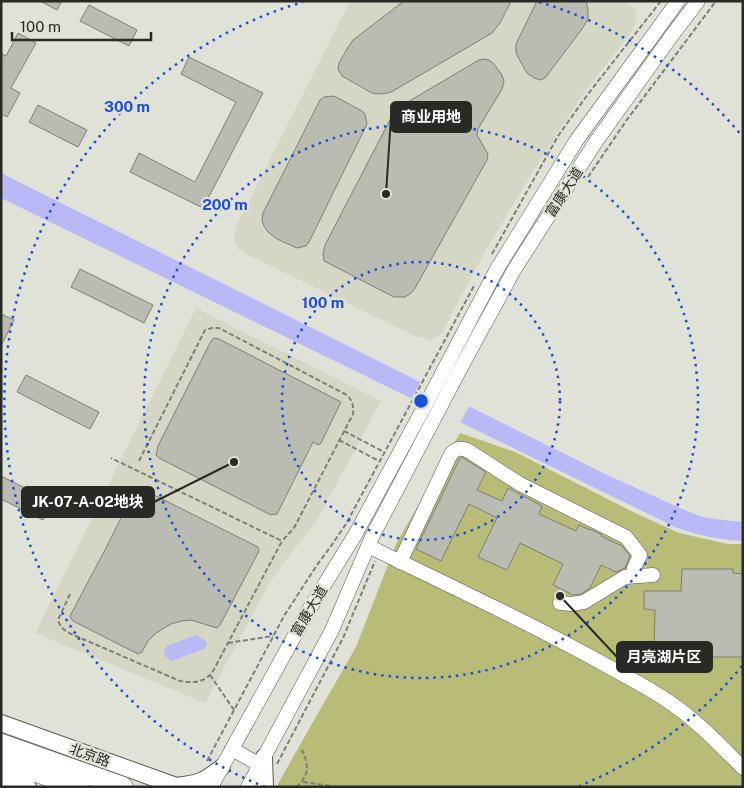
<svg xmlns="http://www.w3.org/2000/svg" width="744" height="788" font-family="'Public Sans','Noto Sans SC',sans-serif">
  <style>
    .built { fill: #d5d6c4 }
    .green { fill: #b9bc76 }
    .water { fill: #b9b9f7 }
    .pier { fill: #e1e2d7 }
    .building { fill: #babbb1; stroke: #7d7e74 }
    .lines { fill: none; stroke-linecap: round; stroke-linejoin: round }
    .minor-casing { stroke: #595950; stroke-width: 15 }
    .major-casing { stroke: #595950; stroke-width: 18 }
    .highway-casing { stroke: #595950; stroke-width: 21 }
    .path { stroke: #7f7f78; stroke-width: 2; stroke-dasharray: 5 2.5; stroke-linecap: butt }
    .minor { stroke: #fff; stroke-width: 14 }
    .major { stroke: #fff; stroke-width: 16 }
    .highway { stroke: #fff; stroke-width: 20 }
    .ring { fill: none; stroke: #1d4ed8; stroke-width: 2.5; stroke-dasharray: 2.5 5 }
    .labels { text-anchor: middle; stroke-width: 4.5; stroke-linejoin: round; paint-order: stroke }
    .street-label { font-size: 14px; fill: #292925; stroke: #e1e2d7 }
    .centre { fill: #1d4ed8; stroke: #e1e2d7; stroke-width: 2.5 }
    .ring-label { font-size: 15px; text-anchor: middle; font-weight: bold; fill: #1d4ed8; stroke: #e1e2d7; stroke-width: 4.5; stroke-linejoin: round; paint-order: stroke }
    .leader { fill: none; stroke: #292925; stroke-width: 2 }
    .callout-dot { fill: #292925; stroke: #e1e2d7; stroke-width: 2 }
    .callout { fill: #292925; stroke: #292925; stroke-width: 2 }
    .callout-label { font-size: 15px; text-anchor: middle; font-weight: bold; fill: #fff }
  </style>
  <rect width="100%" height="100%" fill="#e1e2d7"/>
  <g class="built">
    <polygon points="350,1 624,1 635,8 637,21 629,35 581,97 540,160 482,257 443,331 438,337 431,340 417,337 244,253 239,250 235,244 234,238 236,227"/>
    <polygon points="196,308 381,401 315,524 288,557 270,582 205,703 35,633"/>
  </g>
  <polygon class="green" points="460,433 515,452 631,511 679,533 728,544 743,544 743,787 278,787 278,784 301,743 356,647 397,542"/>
  <g class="water">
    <path d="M1,173l604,301 82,37 15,6 21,3 20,2v19c-24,-1 -45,-6 -68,-14l-674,-329z"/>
    <polygon points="196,635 203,639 207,643 206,648 172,661 165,656 164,651 167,646"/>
  </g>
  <polygon class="pier" points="422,379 471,404 459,424 410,401"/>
  <g class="building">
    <polygon points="40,1 62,1 57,10"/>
    <polygon points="404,1 511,1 500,23 492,33 393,91 388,93 379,94 372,93 342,76 338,69 339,63 347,49 353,40"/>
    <polygon points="537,1 586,1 588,10 588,19 582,29 545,78 540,80 534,78 527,73 518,57 516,52 516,44"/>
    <polygon points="89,5 137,30 129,46 80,21"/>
    <polygon points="18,33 36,43 11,88 20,93 7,117 1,114 1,53 6,56"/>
    <polygon points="189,57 263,93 203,208 130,172 139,153 195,182 236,102 181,74"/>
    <polygon points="484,59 489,60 493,63 502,75 504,82 502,89 478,129 477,135 488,154 487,160 414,290 410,294 405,297 394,297 324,261 323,255 325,245 393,114 399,107 479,60"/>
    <polygon points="334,96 362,111 365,114 367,124 309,242 306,246 297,248 277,239 268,232 264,226 262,220 263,213 320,100 324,97"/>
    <polygon points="38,105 87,130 78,147 29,122"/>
    <polygon points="80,269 153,305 144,323 71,287"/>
    <polygon points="1,314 14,320 1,346"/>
    <polygon points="214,338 219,339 341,402 321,443 319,445 313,442 277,514 271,515 159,458 156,455 158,446 211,341"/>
    <polygon points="26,375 99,412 90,429 17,392"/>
    <polygon points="460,458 463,458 486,472 477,490 502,501 508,488 542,506 539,514 576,531 579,525 590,530 590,529 602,535 601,536 622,546 630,556 625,568 616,572 601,565 590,588 581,594 573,595 553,585 563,564 520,543 507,570 478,557 497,518 469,504 441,561 416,549"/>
    <polygon points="1,476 53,502 43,520 1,499"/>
    <polygon points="138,487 258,547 259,551 220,625 217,628 191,620 182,621 171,624 156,633 148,641 142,652 138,654 75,622 72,620 70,616 107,546 135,490"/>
    <polygon points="682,569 733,569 733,573 743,574 743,657 694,657 694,655 670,654 670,656 654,655 655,610 644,609 644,591 681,591"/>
  </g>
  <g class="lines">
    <g class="minor-casing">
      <g id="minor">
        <path d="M368,546c78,38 156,74 232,116 25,14 52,27 75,44 25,18 46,40 68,62"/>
        <path d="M400,562l51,-108c5,-6 9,-6 16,-4l53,34 106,53 14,18 -6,13 -1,8"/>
        <polyline points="560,603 571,604 584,602 625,577 653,575"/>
        <polyline points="232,749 260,765"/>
        <polyline points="211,787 310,608 355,535 435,387 497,269 576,141 678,1"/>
        <polyline points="248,787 332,630 372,537 458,373 514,270 595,143 670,38 698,1"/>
      </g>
    </g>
    <g class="major-casing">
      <g id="major">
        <polyline points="1,723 179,787"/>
        <polyline points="264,757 265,787"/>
        <polyline points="1,777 28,787"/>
        <path d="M176,786c24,-3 27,-4 46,-19"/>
      </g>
    </g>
    <g class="highway-casing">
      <g id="highway">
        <polyline points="1,744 123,787"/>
        <polyline points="1,759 78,787"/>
      </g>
    </g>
    <g class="path">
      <polyline points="588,177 626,121 716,1"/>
      <polyline points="492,254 558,136 588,94 661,1"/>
      <polyline points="344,431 384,452"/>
      <polyline points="339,440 379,461"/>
      <path d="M139,461l66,-131 7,-2h7l126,66c7,5 9,11 8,20l-59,114 -12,13"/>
      <path d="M70,594l-12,26c2,7 6,10 11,13l111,48c13,2 23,2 32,-8l70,-132 -171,-83"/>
      <polyline points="228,643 273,636"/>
      <polyline points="210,675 234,710"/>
      <polyline points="207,761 284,616 317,565 331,546 346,524 475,284"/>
      <polyline points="277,764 343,638 375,561"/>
      <polyline points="303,782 338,787"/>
      <path d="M296,787c14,-12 13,-22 6,-37"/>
    </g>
    <use href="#minor" class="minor"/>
    <use href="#major" class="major"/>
    <use href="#highway" class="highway"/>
  </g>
  <g class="ring">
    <circle cx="421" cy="401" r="139"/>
    <circle cx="421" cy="401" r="277"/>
    <path d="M742 666A416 416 0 0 1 577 787M265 787A416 416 0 0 1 303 2M539 2A416 416 0 0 1 742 136"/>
  </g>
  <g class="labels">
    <g class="street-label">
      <text transform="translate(564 192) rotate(-57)" y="5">富康大道</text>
      <text transform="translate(309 611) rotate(-59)" y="5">富康大道</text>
      <text transform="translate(90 755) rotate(20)" y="5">北京路</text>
    </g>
  </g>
  <circle cx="421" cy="401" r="8" class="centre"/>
  <g class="ring-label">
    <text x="127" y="112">300 m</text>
    <text x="225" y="210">200 m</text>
    <text x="323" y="308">100 m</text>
  </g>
  <path class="leader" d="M386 194L391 117M234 462L154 502M560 596L617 657"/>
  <g class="callout-dot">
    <circle cx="386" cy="194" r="5"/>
    <circle cx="234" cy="462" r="5"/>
    <circle cx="560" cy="596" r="5"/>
  </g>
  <g class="callout">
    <rect x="391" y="102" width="80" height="30" rx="5"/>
    <rect x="22" y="487" width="132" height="30" rx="5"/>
    <rect x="617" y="642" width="95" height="30" rx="5"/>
  </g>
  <g class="callout-label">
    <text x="431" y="122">商业用地</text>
    <text x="88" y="507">JK-07-A-02地块</text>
    <text x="664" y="662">月亮湖片区</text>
  </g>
  <rect width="744" height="788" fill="none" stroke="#292925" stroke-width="5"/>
  <path d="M12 32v8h139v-8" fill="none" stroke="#292925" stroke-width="2.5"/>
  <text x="20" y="32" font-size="15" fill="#292925" stroke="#e1e2d7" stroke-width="4" paint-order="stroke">100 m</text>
</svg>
